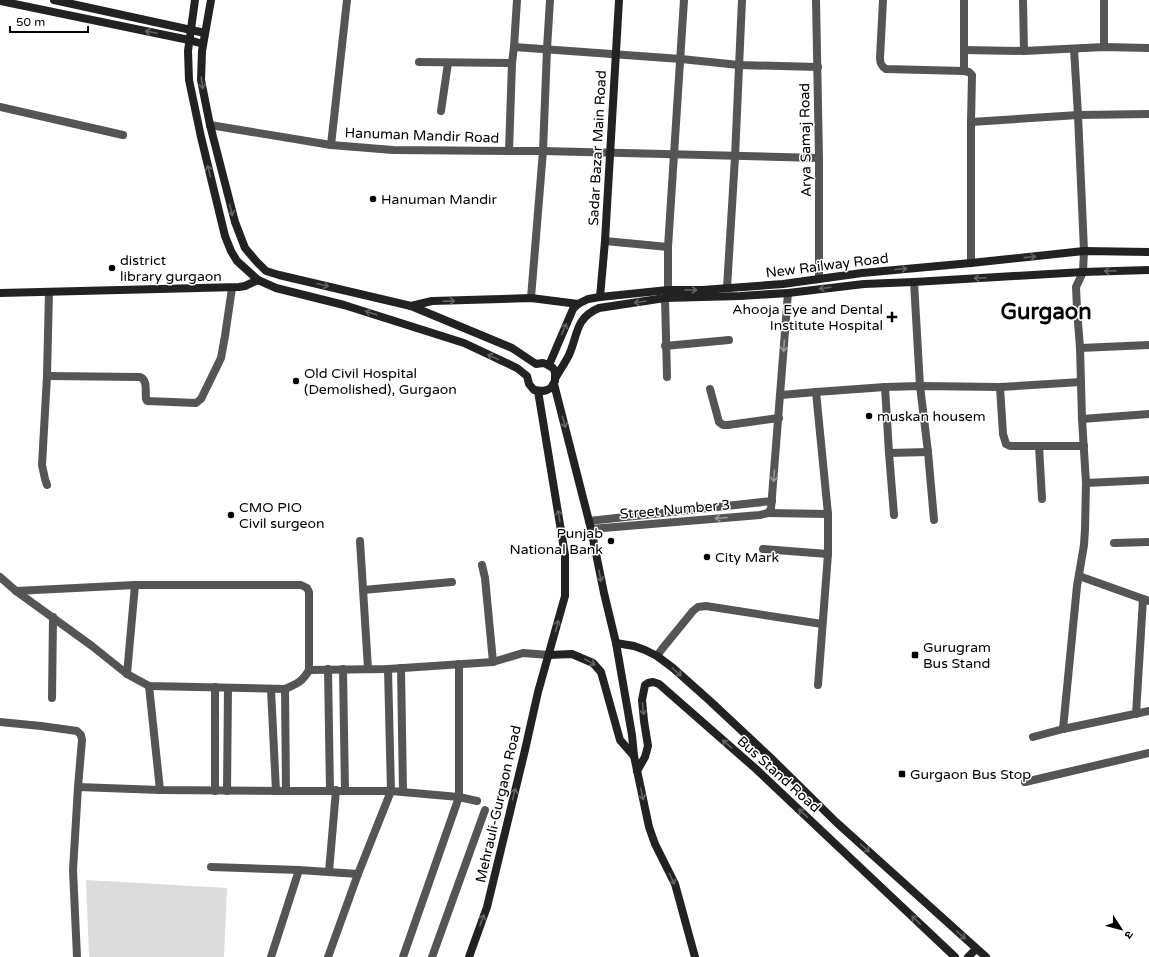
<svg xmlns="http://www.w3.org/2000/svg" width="1149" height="957" font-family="'Varela Round','Noto Sans Devanagari',sans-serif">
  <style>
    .green { fill: #dcdcdc }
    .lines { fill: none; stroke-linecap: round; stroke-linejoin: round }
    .street { stroke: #555; stroke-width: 8 }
    .secondary { stroke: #222; stroke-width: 8 }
    .oneway { stroke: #646464 }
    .oneway2 { stroke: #999 }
    .poi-dot { fill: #000; stroke: #fff; stroke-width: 1.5 }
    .labels { text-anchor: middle; stroke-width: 3; stroke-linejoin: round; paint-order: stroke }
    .street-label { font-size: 14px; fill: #000; stroke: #fff }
    .poi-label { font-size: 14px; fill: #000; stroke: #fff; text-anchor: start }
    .town-label { font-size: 22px; font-weight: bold; fill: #000; stroke: #fff }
  </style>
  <rect width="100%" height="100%" fill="#fff"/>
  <polygon class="green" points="86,880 227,888 224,957 89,957"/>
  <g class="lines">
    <g class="street">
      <polyline points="816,0 819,158 819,279"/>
      <path d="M883,0l-3,58c0,5 1,8 6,11l78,2 5,1 3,3 -1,47v141"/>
      <polyline points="964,0 964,71"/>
      <polyline points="1023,0 1024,51"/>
      <polyline points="1104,0 1104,47"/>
      <polyline points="514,47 681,59 739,65 818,67"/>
      <polyline points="964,50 1024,51 1104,47 1149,48"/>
      <polyline points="419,62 512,63"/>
      <polyline points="0,107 123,135"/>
      <polyline points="441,111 448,63"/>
      <polyline points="971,122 1078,115 1149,114"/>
      <polyline points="210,125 331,145 393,150 509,151 543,151 819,158"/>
      <polyline points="331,145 347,0"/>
      <polyline points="509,151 512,63 514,47 517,0"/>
      <polyline points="605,241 668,247"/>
      <polyline points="914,282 920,386 928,452 934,520"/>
      <polyline points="727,288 735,157 742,0"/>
      <polyline points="668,290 668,247 684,0"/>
      <polyline points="531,298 543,151 547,49 550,0"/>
      <polyline points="665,298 667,377"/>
      <polyline points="665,346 729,340"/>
      <polyline points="1080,348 1149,345"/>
      <path d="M47,376l93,1c8,3 5,14 6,22l1,2 49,2 5,-4 20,-41 4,-22 7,-48"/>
      <polyline points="885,387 889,453 894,515"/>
      <polyline points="1000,387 1003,434 1006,444 1010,446 1084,446"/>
      <polyline points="710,389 719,422 723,425 728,425 779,418"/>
      <polyline points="816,392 828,514 828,554 818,685"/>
      <polyline points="781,395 816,392 885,387 920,386 1000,387 1081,382"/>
      <polyline points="1082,419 1149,414"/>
      <polyline points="1039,446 1042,499"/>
      <polyline points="889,453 928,452"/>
      <polyline points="1086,483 1149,480"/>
      <polyline points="47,485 45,479 42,465 47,376 49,292"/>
      <polyline points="768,513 828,514"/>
      <polyline points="589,521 772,501"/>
      <polyline points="591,529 760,515 768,513 771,509 788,293"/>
      <polyline points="360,541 368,669"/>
      <polyline points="1114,543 1149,542"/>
      <polyline points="763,549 828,554"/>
      <polyline points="482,565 485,578 493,662"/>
      <polyline points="1079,576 1149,601"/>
      <path d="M0,577l16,14 76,55 35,28 22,12 136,3c12,-5 18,-8 24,-19l79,-1 105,-7 30,-9 26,2"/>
      <polyline points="363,590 452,582"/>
      <polyline points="16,591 135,585 301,585 307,588 309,592 309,670"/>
      <polyline points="657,656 662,649 693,611 698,607 706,606 822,624"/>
      <polyline points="401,668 403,792"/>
      <polyline points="328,669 330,791"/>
      <polyline points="343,669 345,791"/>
      <polyline points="127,674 135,585"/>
      <polyline points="149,686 160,790"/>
      <polyline points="215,687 215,791"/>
      <polyline points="271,689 276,791"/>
      <polyline points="285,689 286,791"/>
      <polyline points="52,698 53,617"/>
      <polyline points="1136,714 1143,599"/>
      <polyline points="0,722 41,726 77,731 81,735 82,740 78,787 73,870 77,957"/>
      <polyline points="1063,729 1077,586 1084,545 1085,529 1086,483 1082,419 1080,348 1077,309 1076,287 1083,272 1084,251 1078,115 1074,49"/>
      <polyline points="1033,737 1063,729 1149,711"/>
      <polyline points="1025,782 1149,753"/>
      <polyline points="78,787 160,790 286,791 391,791 459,797 477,801"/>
      <polyline points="227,791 228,688"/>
      <polyline points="211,867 299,870 358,874"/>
      <polyline points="329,872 336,790"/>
      <polyline points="271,957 299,870"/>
      <polyline points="328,957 358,874 391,791 388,669"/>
      <polyline points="403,957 459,797 459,664"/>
      <polyline points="432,957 485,810"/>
    </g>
    <g class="secondary">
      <polyline points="54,0 205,33"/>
      <polyline points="195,0 188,51 189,80 201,137 225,236 231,251 237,261 258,280 276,288 344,305 464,343 517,368 527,376 529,384 534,390 543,391 547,390 551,388 555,381 555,372 553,368 546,364 543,363 536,364 512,348 411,306 279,275 266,271 256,261 245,248 235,222 210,125 201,80 202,51 211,0"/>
      <polyline points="0,1 189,40 203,44"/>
      <polyline points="0,293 239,287 245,286 258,280"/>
      <polyline points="600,297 605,241 619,0"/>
      <polyline points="411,306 432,301 531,298 578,304"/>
      <polyline points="549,365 573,309 578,304 588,299 600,297 668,290 702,290 783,284 862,273 971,263 1084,251 1149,252"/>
      <path d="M556,377c4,-7 9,-14 13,-22 9,-20 6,-37 30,-47l66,-10 75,-2 48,-3 76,-9 50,-2 169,-10 66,-2"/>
      <polyline points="554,384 591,529 604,593 616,643 632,735 634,756 649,827 655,844 675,884 695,957"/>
      <polyline points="616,643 634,646 645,650 657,656 673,668 710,701 773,760 836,822 986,957"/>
      <polyline points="549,655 572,654 593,663 601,672 620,740 634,756"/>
      <polyline points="637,771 645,757 648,746 644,721 642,700 645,685 648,683 653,682 659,684 756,769 955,957"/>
      <polyline points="469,957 487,907 525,750 538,692 565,596 565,555 538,391"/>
      <polyline points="968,957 976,949"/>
    </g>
  </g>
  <defs><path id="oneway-shaft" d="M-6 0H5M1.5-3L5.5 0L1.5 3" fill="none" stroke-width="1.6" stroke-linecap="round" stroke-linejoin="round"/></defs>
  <g class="oneway">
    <use href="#oneway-shaft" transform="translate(151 32) rotate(-168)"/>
    <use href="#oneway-shaft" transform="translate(202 83) rotate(82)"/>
    <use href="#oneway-shaft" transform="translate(209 171) rotate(-103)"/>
    <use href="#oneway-shaft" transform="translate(231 210) rotate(76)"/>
    <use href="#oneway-shaft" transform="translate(1030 257) rotate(-6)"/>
    <use href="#oneway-shaft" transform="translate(901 269) rotate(-5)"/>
    <use href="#oneway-shaft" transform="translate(1110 271) rotate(178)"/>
    <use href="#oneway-shaft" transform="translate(980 278) rotate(177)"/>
    <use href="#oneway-shaft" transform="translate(323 285) rotate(14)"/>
    <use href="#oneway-shaft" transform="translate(825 288) rotate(173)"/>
    <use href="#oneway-shaft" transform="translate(691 290)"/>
    <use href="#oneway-shaft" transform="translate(449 301) rotate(-2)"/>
    <use href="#oneway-shaft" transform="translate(640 302) rotate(171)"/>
    <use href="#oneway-shaft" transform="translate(371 313) rotate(-162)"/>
    <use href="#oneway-shaft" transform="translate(564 329) rotate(-67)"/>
    <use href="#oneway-shaft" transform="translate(493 357) rotate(-155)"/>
    <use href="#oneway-shaft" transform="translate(564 422) rotate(75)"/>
    <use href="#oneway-shaft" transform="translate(559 516) rotate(-99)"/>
    <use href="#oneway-shaft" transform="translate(600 576) rotate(79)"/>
    <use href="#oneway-shaft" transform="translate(557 626) rotate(-75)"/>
    <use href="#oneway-shaft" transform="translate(590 662) rotate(29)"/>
    <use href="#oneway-shaft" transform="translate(677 672) rotate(41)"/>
    <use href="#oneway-shaft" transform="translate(643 709) rotate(85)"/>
    <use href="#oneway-shaft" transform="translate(727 744) rotate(-139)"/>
    <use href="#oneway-shaft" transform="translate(514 794) rotate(-76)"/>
    <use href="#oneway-shaft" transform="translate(642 794) rotate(78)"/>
    <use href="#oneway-shaft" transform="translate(803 813) rotate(-137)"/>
    <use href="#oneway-shaft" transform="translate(865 848) rotate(42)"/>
    <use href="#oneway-shaft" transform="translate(672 879) rotate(65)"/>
    <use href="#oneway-shaft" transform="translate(482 920) rotate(-70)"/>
    <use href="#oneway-shaft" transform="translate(916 920) rotate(-136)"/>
    <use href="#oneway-shaft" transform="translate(961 935) rotate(42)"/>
  </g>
  <g class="oneway2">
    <use href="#oneway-shaft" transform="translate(784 346) rotate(94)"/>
    <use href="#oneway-shaft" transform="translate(774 476) rotate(95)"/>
    <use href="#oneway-shaft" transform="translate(721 518) rotate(175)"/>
  </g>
  <g class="poi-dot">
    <circle cx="373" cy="199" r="4"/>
    <circle cx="112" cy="268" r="4"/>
    <path d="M890 311h4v4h4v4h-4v4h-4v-4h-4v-4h4z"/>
    <circle cx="296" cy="381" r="4"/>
    <circle cx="869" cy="416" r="4"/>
    <circle cx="231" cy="515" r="4"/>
    <circle cx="611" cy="541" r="4"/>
    <circle cx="707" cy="557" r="4"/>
    <rect x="911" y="651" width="8" height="8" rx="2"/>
    <rect x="898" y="770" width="8" height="8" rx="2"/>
  </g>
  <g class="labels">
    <g class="street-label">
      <text transform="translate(422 135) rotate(2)" y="5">Hanuman Mandir Road</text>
      <text transform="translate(805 140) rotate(-91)" y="5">Arya Samaj Road</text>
      <text transform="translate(597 148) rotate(-87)" y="5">Sadar Bazar Main Road</text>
      <text transform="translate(827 265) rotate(-7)" y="5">New Railway Road</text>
      <text transform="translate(675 509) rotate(-5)" y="5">Street Number 3</text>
      <text transform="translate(779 774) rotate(42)" y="5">Bus Stand Road</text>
      <text transform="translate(498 804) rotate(-77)" y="5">Mehrauli-Gurgaon Road</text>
    </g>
    <g class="poi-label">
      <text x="381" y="204">Hanuman Mandir</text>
      <text x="120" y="265">district<tspan x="120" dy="16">library gurgaon</tspan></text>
      <text x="883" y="314" text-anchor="end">Ahooja Eye and Dental<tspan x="883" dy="16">Institute Hospital</tspan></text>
      <text x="304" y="378">Old Civil Hospital<tspan x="304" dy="16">(Demolished), Gurgaon</tspan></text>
      <text x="877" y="421">muskan housem</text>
      <text x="239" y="512">CMO PIO<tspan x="239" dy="16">Civil surgeon</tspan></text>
      <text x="603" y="538" text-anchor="end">Punjab<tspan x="603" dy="16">National Bank</tspan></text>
      <text x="715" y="562">City Mark</text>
      <text x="923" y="652">Gurugram<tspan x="923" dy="16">Bus Stand</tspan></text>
      <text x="910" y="779">Gurgaon Bus Stop</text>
    </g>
    <g class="town-label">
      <text x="1046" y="319">Gurgaon</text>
    </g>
  </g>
  <g transform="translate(1121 929) rotate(126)" stroke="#ffffff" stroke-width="3" paint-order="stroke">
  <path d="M0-3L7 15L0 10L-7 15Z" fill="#000000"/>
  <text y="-6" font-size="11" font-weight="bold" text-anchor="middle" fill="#000000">उ</text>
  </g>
  <path d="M10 26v6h78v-6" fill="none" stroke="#000000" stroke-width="2"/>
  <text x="16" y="26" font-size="12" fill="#000000" stroke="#ffffff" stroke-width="3" paint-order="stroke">50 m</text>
</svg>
